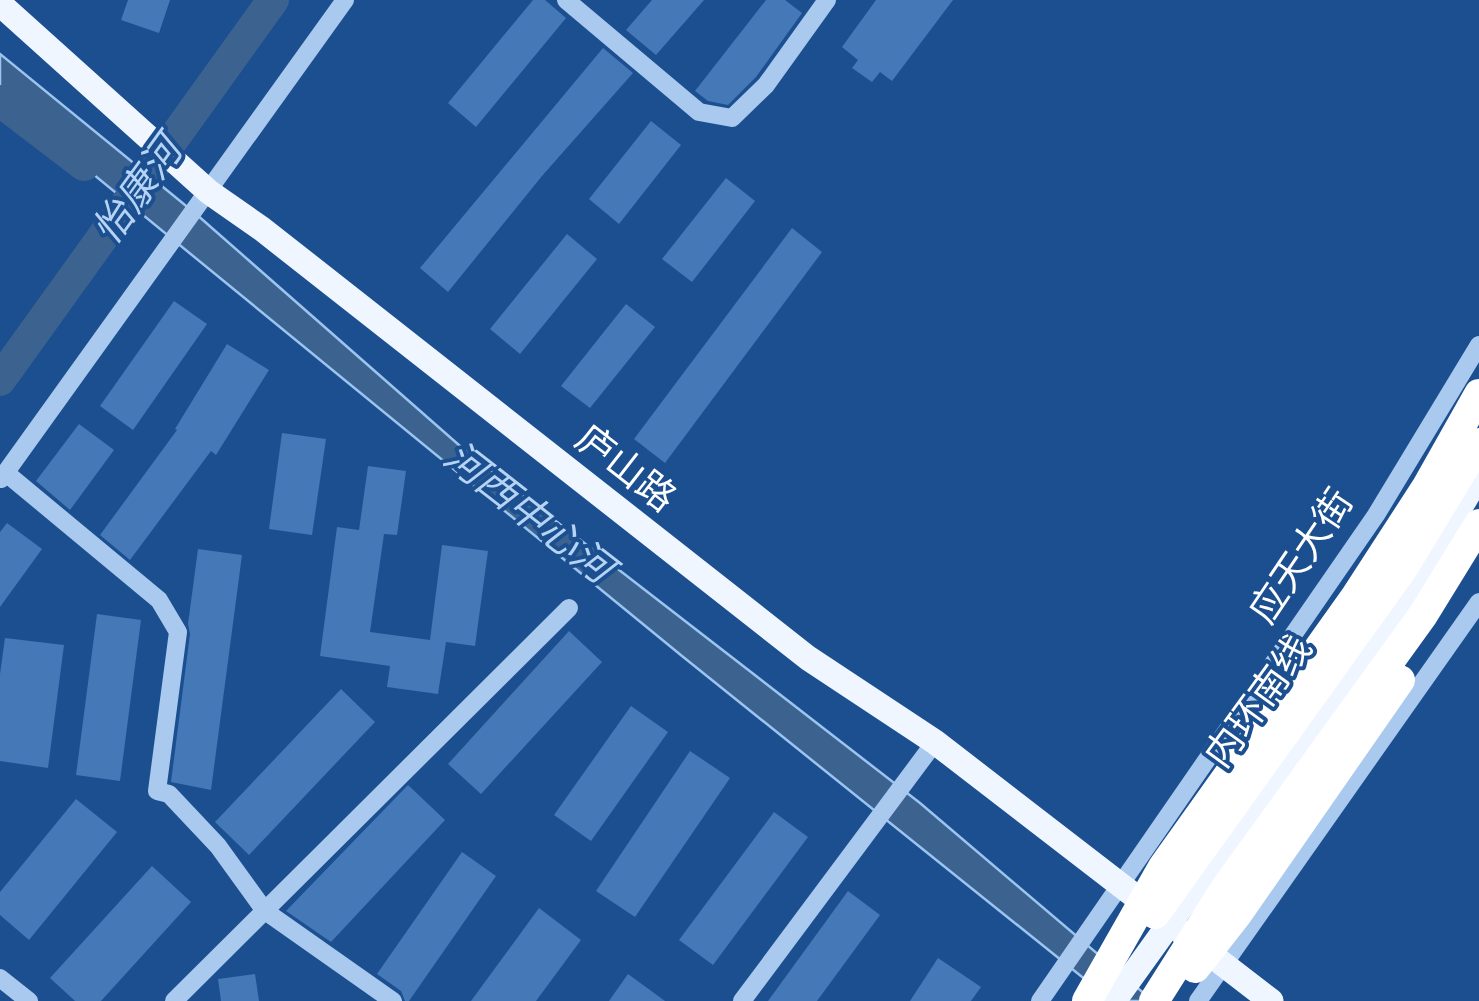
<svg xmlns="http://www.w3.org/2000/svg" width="1479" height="1001" font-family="Jost,'Noto Sans SC',sans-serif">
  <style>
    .water { fill: #3c6290; stroke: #9cc4f0; stroke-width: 2.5 }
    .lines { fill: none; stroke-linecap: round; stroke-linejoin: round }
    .river { stroke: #3c6290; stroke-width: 32 }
    .building { fill: #4478b7 }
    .minor { stroke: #a9c9ee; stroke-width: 18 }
    .major { stroke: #f0f6ff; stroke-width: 25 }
    .highway { stroke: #fff; stroke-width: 30 }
    .labels { text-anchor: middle; stroke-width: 8; stroke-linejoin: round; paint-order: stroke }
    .street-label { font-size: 38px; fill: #fff; stroke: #1b4f8f }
    .water-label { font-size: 40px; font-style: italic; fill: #b5d3f5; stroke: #1b4f8f }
  </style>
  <rect width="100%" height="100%" fill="#1b4f8f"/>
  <polygon class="water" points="0,54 196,214 468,453 920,803 1153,1001 1112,1001 682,656 0,98"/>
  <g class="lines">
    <g class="river">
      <polyline points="0,101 84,165"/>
      <polyline points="0,380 273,0"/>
    </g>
  </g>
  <g class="building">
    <polygon points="128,0 170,0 159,33 121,20"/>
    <polygon points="533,0 545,0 566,18 476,127 448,103"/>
    <polygon points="652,0 704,0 656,55 626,30"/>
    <polygon points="766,0 785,0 802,13 756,77 728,105 708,101 695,91"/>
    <polygon points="876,0 953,0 892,81 880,72 872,82 852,68 858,60 842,47"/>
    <polygon points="603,48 633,73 542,176 448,292 420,268"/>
    <polygon points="651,121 681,145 619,224 589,199"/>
    <polygon points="726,178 755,201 692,282 662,259"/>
    <polygon points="792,228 822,252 665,463 634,439"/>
    <polygon points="567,234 597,259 520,354 490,329"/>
    <polygon points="174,301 207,324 133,430 100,406"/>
    <polygon points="626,304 655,327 590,408 561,386"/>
    <polygon points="227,344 269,370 216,455 211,451 130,560 100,535 177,430 175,429"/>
    <polygon points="79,424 114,450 70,510 36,481"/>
    <polygon points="282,433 326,439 312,535 269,529"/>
    <polygon points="368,466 406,471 397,535 384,534 370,632 430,640 442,545 488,551 475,646 446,642 438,694 387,687 390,666 320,656 337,527 359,530"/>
    <polygon points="7,523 42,549 0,607 0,532"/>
    <polygon points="198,549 242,555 211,790 171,782 190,634 188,624"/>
    <polygon points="97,614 141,620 120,781 76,775"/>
    <polygon points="569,631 602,662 481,794 448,764"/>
    <polygon points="5,638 64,645 48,768 0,761 0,674"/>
    <polygon points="341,689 375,722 249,855 215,822"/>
    <polygon points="631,706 668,732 591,841 554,815"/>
    <polygon points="690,751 730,778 635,917 596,891"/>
    <polygon points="408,785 445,820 331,942 286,911"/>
    <polygon points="76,799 117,832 29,940 0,915 0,892"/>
    <polygon points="774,812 808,837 713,965 679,940"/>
    <polygon points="462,852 496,876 409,1001 405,1001 401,991 377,974"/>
    <polygon points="152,866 191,902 101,1001 75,1001 50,978"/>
    <polygon points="848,891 880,915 817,1001 768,1001"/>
    <polygon points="539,908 581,940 536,1001 471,1001"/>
    <polygon points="938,958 981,987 971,1001 910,1001"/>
    <polygon points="255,974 259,1001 221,1001 218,979"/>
    <polygon points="628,974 665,1001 609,1001"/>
  </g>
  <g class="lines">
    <g class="minor">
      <polyline points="566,0 699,112 732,118 766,85 827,0"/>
      <polyline points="6,473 159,600 178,632 157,791 169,794 218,846 265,911 393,1001"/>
      <polyline points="1,479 345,0"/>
      <polyline points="0,978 29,1001"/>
      <polyline points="174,1001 569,608"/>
      <polyline points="742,1001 935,742"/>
      <polyline points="1040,1001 1376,515 1479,345"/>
      <polyline points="1198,1001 1479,602"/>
    </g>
    <g class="major">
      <polyline points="0,4 209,192 262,229 808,658 935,742 1271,1001"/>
      <polyline points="1114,1001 1419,576 1479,476"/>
    </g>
    <g class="highway">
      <polyline points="1155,914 1403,568 1479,443"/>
      <polyline points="1195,968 1238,913 1400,680"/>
      <polyline points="1087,1001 1163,867 1356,596 1426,488 1479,394"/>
      <polyline points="1154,1001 1225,889 1423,615 1479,524"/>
    </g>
  </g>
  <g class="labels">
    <g class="street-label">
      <text transform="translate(626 468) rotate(38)" y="13">庐山路</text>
      <text transform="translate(1301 556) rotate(-56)" y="13">应天大街</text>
      <text transform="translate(1258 701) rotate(-54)" y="13">内环南线</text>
    </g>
    <g class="water-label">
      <text transform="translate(137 190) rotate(-54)" y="14">怡康河</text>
      <text transform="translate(529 512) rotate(38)" y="14">河西中心河</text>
    </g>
  </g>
</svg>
